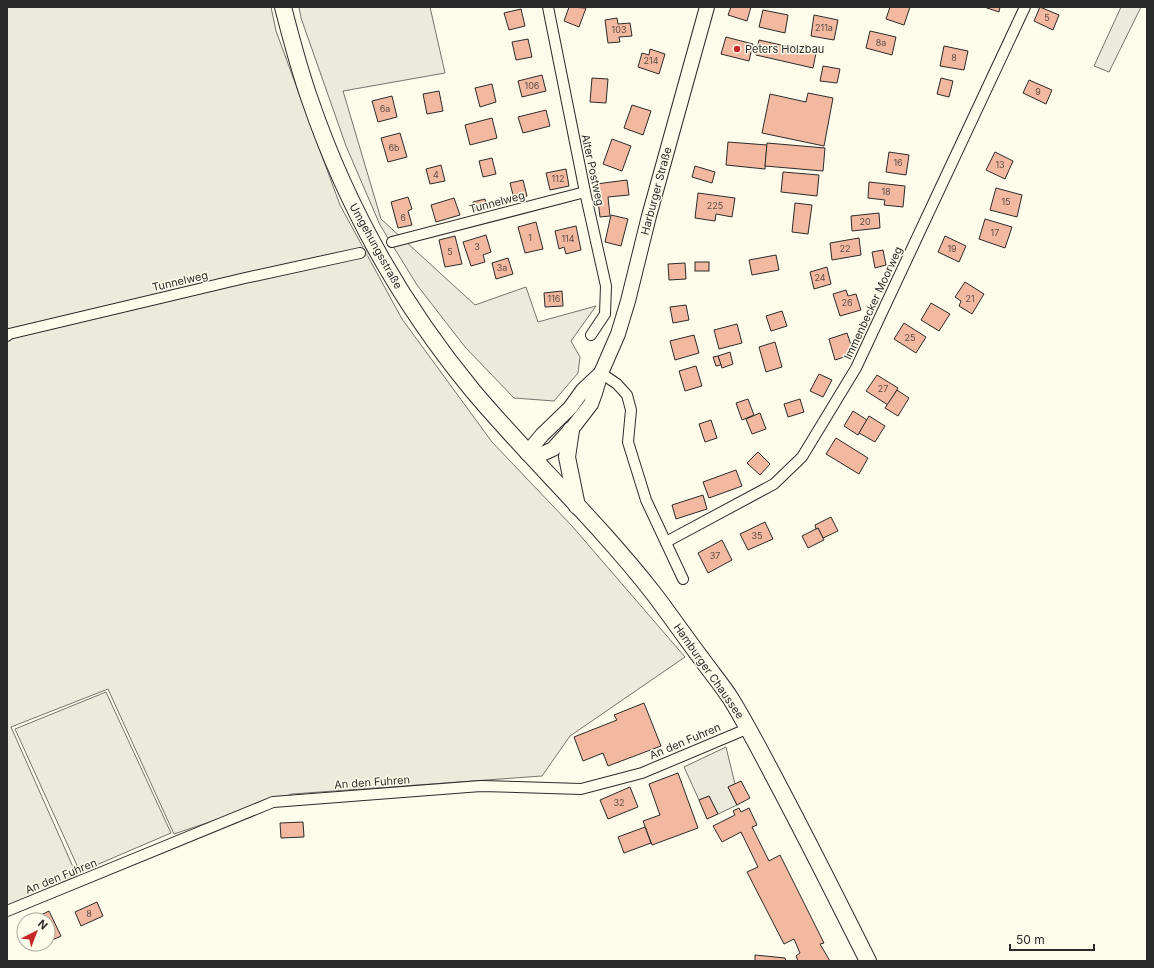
<svg xmlns="http://www.w3.org/2000/svg" width="1154" height="968" font-family="Inter,sans-serif">
  <style>
    .green { fill: #ecebdb; stroke: #74746e }
    .parking { fill: #eceadb; stroke: #74746e }
    .building { fill: #f2b8a0; stroke: #2b2b2b }
    .lines { fill: none; stroke-linecap: round; stroke-linejoin: round }
    .street-tunnel { stroke: #d3d1c4; stroke-width: 10; stroke-dasharray: 10 5; stroke-linecap: butt }
    .street-casing { stroke: #2b2b2b; stroke-width: 12 }
    .secondary-casing { stroke: #2b2b2b; stroke-width: 16 }
    .primary-casing { stroke: #2b2b2b; stroke-width: 18 }
    .street { stroke: #fdfbea; stroke-width: 10 }
    .secondary { stroke: #fdfbea; stroke-width: 14 }
    .primary { stroke: #fdfbea; stroke-width: 16 }
    .poi-dot { fill: #c62828; stroke: #fdfbea; stroke-width: 1.5 }
    .labels { text-anchor: middle; stroke-width: 3; stroke-linejoin: round; paint-order: stroke }
    .number-label { font-size: 9px; fill: #5d4e48 }
    .poi-label { font-size: 11px; fill: #2b2b2b; stroke: #fdfbea; text-anchor: start }
    .street-label { font-size: 11px; fill: #2b2b2b; stroke: #fdfbea }
  </style>
  <rect width="100%" height="100%" fill="#fdfbea"/>
  <g class="green">
    <polygon points="7,7 271,7 276,31 340,205 402,319 492,442 572,526 685,657 570,736 542,776 292,794 174,834 108,689 11,727 77,876 7,906"/>
    <polygon points="299,7 430,7 445,73 343,91 381,219 475,305 526,287 538,322 596,306 571,341 580,357 578,373 554,401 514,398 465,347 417,285 380,225 346,146 301,18"/>
    <polygon points="1121,7 1141,7 1109,72 1094,66"/>
    <polygon points="106,692 171,833 80,872 15,729"/>
  </g>
  <polygon class="parking" points="726,747 735,784 728,787 737,805 718,814 709,796 699,800 684,767"/>
  <g class="building">
    <polygon points="569,7 586,8 579,27 564,21"/>
    <polygon points="731,7 751,7 747,21 728,15"/>
    <polygon points="890,7 910,7 904,25 886,19"/>
    <polygon points="984,7 1000,7 999,12"/>
    <polygon points="1040,7 1059,15 1053,30 1034,21"/>
    <polygon points="521,9 525,26 509,30 504,13"/>
    <polygon points="763,10 788,15 785,33 759,27"/>
    <polygon points="814,15 838,20 834,40 811,36"/>
    <polygon points="617,18 618,24 630,23 632,36 619,37 620,42 608,43 605,20"/>
    <polygon points="870,31 896,37 892,55 866,48"/>
    <polygon points="726,37 753,44 749,61 721,54"/>
    <polygon points="528,39 532,57 516,60 512,42"/>
    <polygon points="759,40 816,53 813,68 756,55"/>
    <polygon points="944,46 968,51 964,70 940,66"/>
    <polygon points="650,49 665,54 659,74 638,67 642,53 649,55"/>
    <polygon points="823,66 840,69 837,83 820,81"/>
    <polygon points="542,75 546,91 522,97 518,81"/>
    <polygon points="592,78 608,79 606,103 590,102"/>
    <polygon points="941,78 953,81 949,97 937,94"/>
    <polygon points="1029,80 1052,90 1046,104 1023,93"/>
    <polygon points="492,84 496,102 480,107 475,88"/>
    <polygon points="439,91 443,111 427,114 423,94"/>
    <polygon points="808,93 833,98 824,146 762,133 770,94 806,102"/>
    <polygon points="392,96 397,117 378,122 372,101"/>
    <polygon points="632,105 651,111 643,135 624,128"/>
    <polygon points="546,110 550,126 523,133 518,117"/>
    <polygon points="492,118 497,138 470,145 465,125"/>
    <polygon points="400,133 407,157 388,162 381,138"/>
    <polygon points="612,139 631,146 622,171 603,164"/>
    <polygon points="728,142 767,145 765,169 726,165"/>
    <polygon points="767,143 825,148 823,171 765,166"/>
    <polygon points="889,152 909,155 906,175 886,172"/>
    <polygon points="995,152 1013,161 1005,179 986,170"/>
    <polygon points="492,158 496,174 483,177 479,161"/>
    <polygon points="441,165 445,181 430,184 426,169"/>
    <polygon points="695,166 715,172 712,183 692,177"/>
    <polygon points="566,169 569,186 550,190 546,173"/>
    <polygon points="783,172 819,175 817,196 781,192"/>
    <polygon points="523,180 527,196 514,199 510,183"/>
    <polygon points="627,180 629,195 608,197 610,216 600,217 596,184"/>
    <polygon points="869,182 905,186 903,207 884,205 885,200 868,198"/>
    <polygon points="996,188 1022,195 1017,217 990,210"/>
    <polygon points="698,193 735,198 732,217 716,214 715,221 695,218"/>
    <polygon points="408,197 412,209 408,211 412,225 398,228 391,202"/>
    <polygon points="454,198 460,215 436,222 431,205"/>
    <polygon points="485,199 487,207 475,210 473,202"/>
    <polygon points="795,203 812,205 808,234 792,232"/>
    <polygon points="879,213 880,228 852,231 851,216"/>
    <polygon points="611,215 628,219 621,246 605,242"/>
    <polygon points="985,219 1012,227 1005,248 979,239"/>
    <polygon points="536,222 543,249 525,253 518,227"/>
    <polygon points="576,226 581,250 566,254 564,247 559,249 555,231"/>
    <polygon points="486,235 491,252 483,255 485,262 471,266 463,242"/>
    <polygon points="455,236 462,264 445,267 439,240"/>
    <polygon points="945,236 966,246 959,262 938,252"/>
    <polygon points="859,238 861,255 832,260 830,243"/>
    <polygon points="883,250 886,265 875,268 872,252"/>
    <polygon points="776,255 779,270 752,275 749,260"/>
    <polygon points="508,258 513,274 496,279 492,263"/>
    <rect x="695" y="262" width="14" height="9"/>
    <polygon points="685,263 686,279 669,280 668,264"/>
    <polygon points="827,267 831,284 814,289 810,272"/>
    <polygon points="965,282 984,294 972,314 959,306 961,301 955,297"/>
    <polygon points="846,290 848,296 856,294 861,310 840,316 833,294"/>
    <polygon points="562,291 563,306 545,307 544,293"/>
    <polygon points="931,303 950,314 939,331 921,320"/>
    <polygon points="686,305 689,320 673,323 670,307"/>
    <polygon points="782,311 787,326 771,331 766,316"/>
    <polygon points="904,323 926,337 916,353 894,339"/>
    <polygon points="737,324 742,343 719,349 714,330"/>
    <polygon points="847,333 854,354 835,360 829,339"/>
    <polygon points="694,335 699,353 675,360 670,341"/>
    <polygon points="775,342 782,367 766,372 759,347"/>
    <polygon points="730,352 733,364 722,368 718,356"/>
    <polygon points="718,356 721,365 716,366 713,357"/>
    <polygon points="696,366 702,386 685,391 679,371"/>
    <polygon points="819,374 832,380 823,397 810,391"/>
    <polygon points="877,375 898,388 888,405 866,391"/>
    <polygon points="897,390 909,398 898,416 885,408"/>
    <polygon points="748,399 754,415 742,420 736,403"/>
    <polygon points="800,399 804,412 788,417 784,404"/>
    <polygon points="853,411 867,420 858,435 844,426"/>
    <polygon points="760,413 766,429 752,434 746,419"/>
    <polygon points="869,416 885,426 875,442 859,433"/>
    <polygon points="711,420 717,438 705,442 699,424"/>
    <polygon points="836,438 868,458 859,474 826,454"/>
    <polygon points="758,452 770,464 760,475 747,463"/>
    <polygon points="736,470 742,486 709,498 703,482"/>
    <polygon points="703,495 707,509 676,519 672,505"/>
    <polygon points="831,517 838,531 823,538 818,528 816,529 815,525"/>
    <polygon points="765,522 773,539 748,550 740,534"/>
    <polygon points="818,528 824,540 808,548 802,536"/>
    <polygon points="722,540 732,560 708,573 698,553"/>
    <polygon points="644,703 661,746 608,766 603,753 583,761 574,737 617,720 614,715"/>
    <polygon points="678,773 698,828 652,845 643,821 660,815 649,784"/>
    <polygon points="741,781 750,798 737,805 728,787"/>
    <polygon points="630,787 638,807 608,819 600,800"/>
    <polygon points="709,796 718,814 707,819 699,800"/>
    <polygon points="739,808 741,812 749,808 757,825 752,827 769,861 780,855 824,943 820,944 830,961 798,961 796,956 800,953 794,939 784,944 747,872 758,867 741,832 722,842 713,826 735,815 733,811"/>
    <polygon points="303,822 304,837 281,838 280,823"/>
    <polygon points="645,827 651,843 624,853 618,837"/>
    <polygon points="97,902 103,916 81,926 75,912"/>
    <polygon points="49,911 61,936 48,942 48,920 31,920"/>
    <polygon points="755,955 785,958 786,961 755,961"/>
  </g>
  <g class="lines">
    <polyline class="street-tunnel" points="360,253 392,242"/>
    <g class="street-casing">
      <g id="street">
        <polyline points="548,7 585,192 606,286 605,314 591,335"/>
        <polyline points="392,242 585,192"/>
        <polyline points="7,336 9,334 245,278 360,253"/>
        <polyline points="601,373 617,384 627,395 631,410 628,442 646,500 683,579"/>
        <polyline points="666,542 774,484 802,457 856,368 1025,7"/>
        <polyline points="7,911 273,802 481,786 581,789 642,773 749,728"/>
      </g>
    </g>
    <g class="secondary-casing">
      <g id="secondary">
        <polyline points="527,453 542,454 553,449 574,426 591,404 595,393 601,373 618,334 628,301 649,216 707,7"/>
        <polyline points="527,453 542,435 570,408 583,390 601,373"/>
      </g>
    </g>
    <g class="primary-casing">
      <g id="primary">
        <path d="M283,7c8,31 16,62 27,93 36,105 92,205 163,291 58,69 125,131 181,203 16,21 31,43 47,64 10,14 21,27 30,41 19,31 35,63 52,95 29,55 57,111 85,167"/>
        <polyline points="571,430 567,457 577,506"/>
      </g>
    </g>
    <use href="#street" class="street"/>
    <use href="#secondary" class="secondary"/>
    <use href="#primary" class="primary"/>
  </g>
  <circle class="poi-dot" cx="737" cy="49" r="4"/>
  <g class="labels">
    <g class="number-label">
      <text x="1047" y="21">5</text>
      <text x="824" y="31">211a</text>
      <text x="619" y="33">103</text>
      <text x="881" y="46">8a</text>
      <text x="954" y="61">8</text>
      <text x="651" y="64">214</text>
      <text x="532" y="89">106</text>
      <text x="1038" y="95">9</text>
      <text x="385" y="112">6a</text>
      <text x="394" y="151">6b</text>
      <text x="898" y="166">16</text>
      <text x="1000" y="168">13</text>
      <text x="436" y="178">4</text>
      <text x="558" y="182">112</text>
      <text x="886" y="195">18</text>
      <text x="1006" y="205">15</text>
      <text x="715" y="209">225</text>
      <text x="403" y="221">6</text>
      <text x="865" y="225">20</text>
      <text x="995" y="236">17</text>
      <text x="530" y="241">1</text>
      <text x="568" y="242">114</text>
      <text x="477" y="250">3</text>
      <text x="845" y="252">22</text>
      <text x="952" y="252">19</text>
      <text x="450" y="255">5</text>
      <text x="502" y="271">3a</text>
      <text x="820" y="281">24</text>
      <text x="554" y="302">116</text>
      <text x="970" y="302">21</text>
      <text x="847" y="306">26</text>
      <text x="910" y="341">25</text>
      <text x="883" y="392">27</text>
      <text x="757" y="539">35</text>
      <text x="715" y="559">37</text>
      <text x="619" y="806">32</text>
      <text x="89" y="917">8</text>
    </g>
    <g class="poi-label">
      <text x="745" y="53">Peters Holzbau</text>
    </g>
    <g class="street-label">
      <text transform="translate(593 170) rotate(78)" y="4">Alter Postweg</text>
      <text transform="translate(656 191) rotate(-75)" y="4">Harburger Straße</text>
      <text transform="translate(497 202) rotate(-15)" y="4">Tunnelweg</text>
      <text transform="translate(376 246) rotate(61)" y="4">Umgehungsstraße</text>
      <text transform="translate(180 281) rotate(-13)" y="4">Tunnelweg</text>
      <text transform="translate(873 303) rotate(-65)" y="4">Immenbecker Moorweg</text>
      <text transform="translate(709 671) rotate(55)" y="4">Hamburger Chaussee</text>
      <text transform="translate(685 741) rotate(-23)" y="4">An den Fuhren</text>
      <text transform="translate(372 782) rotate(-4)" y="4">An den Fuhren</text>
      <text transform="translate(61 876) rotate(-22)" y="4">An den Fuhren</text>
    </g>
  </g>
  <rect width="1154" height="968" fill="none" stroke="#2b2b2b" stroke-width="16"/>
  <g transform="translate(36 932) rotate(42)"><circle r="19" fill="#fdfbea" stroke="#a9a89e"/>
  <path d="M0-3L7 15L0 10L-7 15Z" fill="#c62828"/>
  <text y="-6" font-size="11" font-weight="bold" text-anchor="middle" fill="#2b2b2b">N</text>
  </g>
  <path d="M1010 944v6h84v-6" fill="none" stroke="#2b2b2b" stroke-width="2"/>
  <text x="1016" y="944" font-size="12" fill="#2b2b2b" stroke="#fdfbea" stroke-width="3" paint-order="stroke">50 m</text>
</svg>
